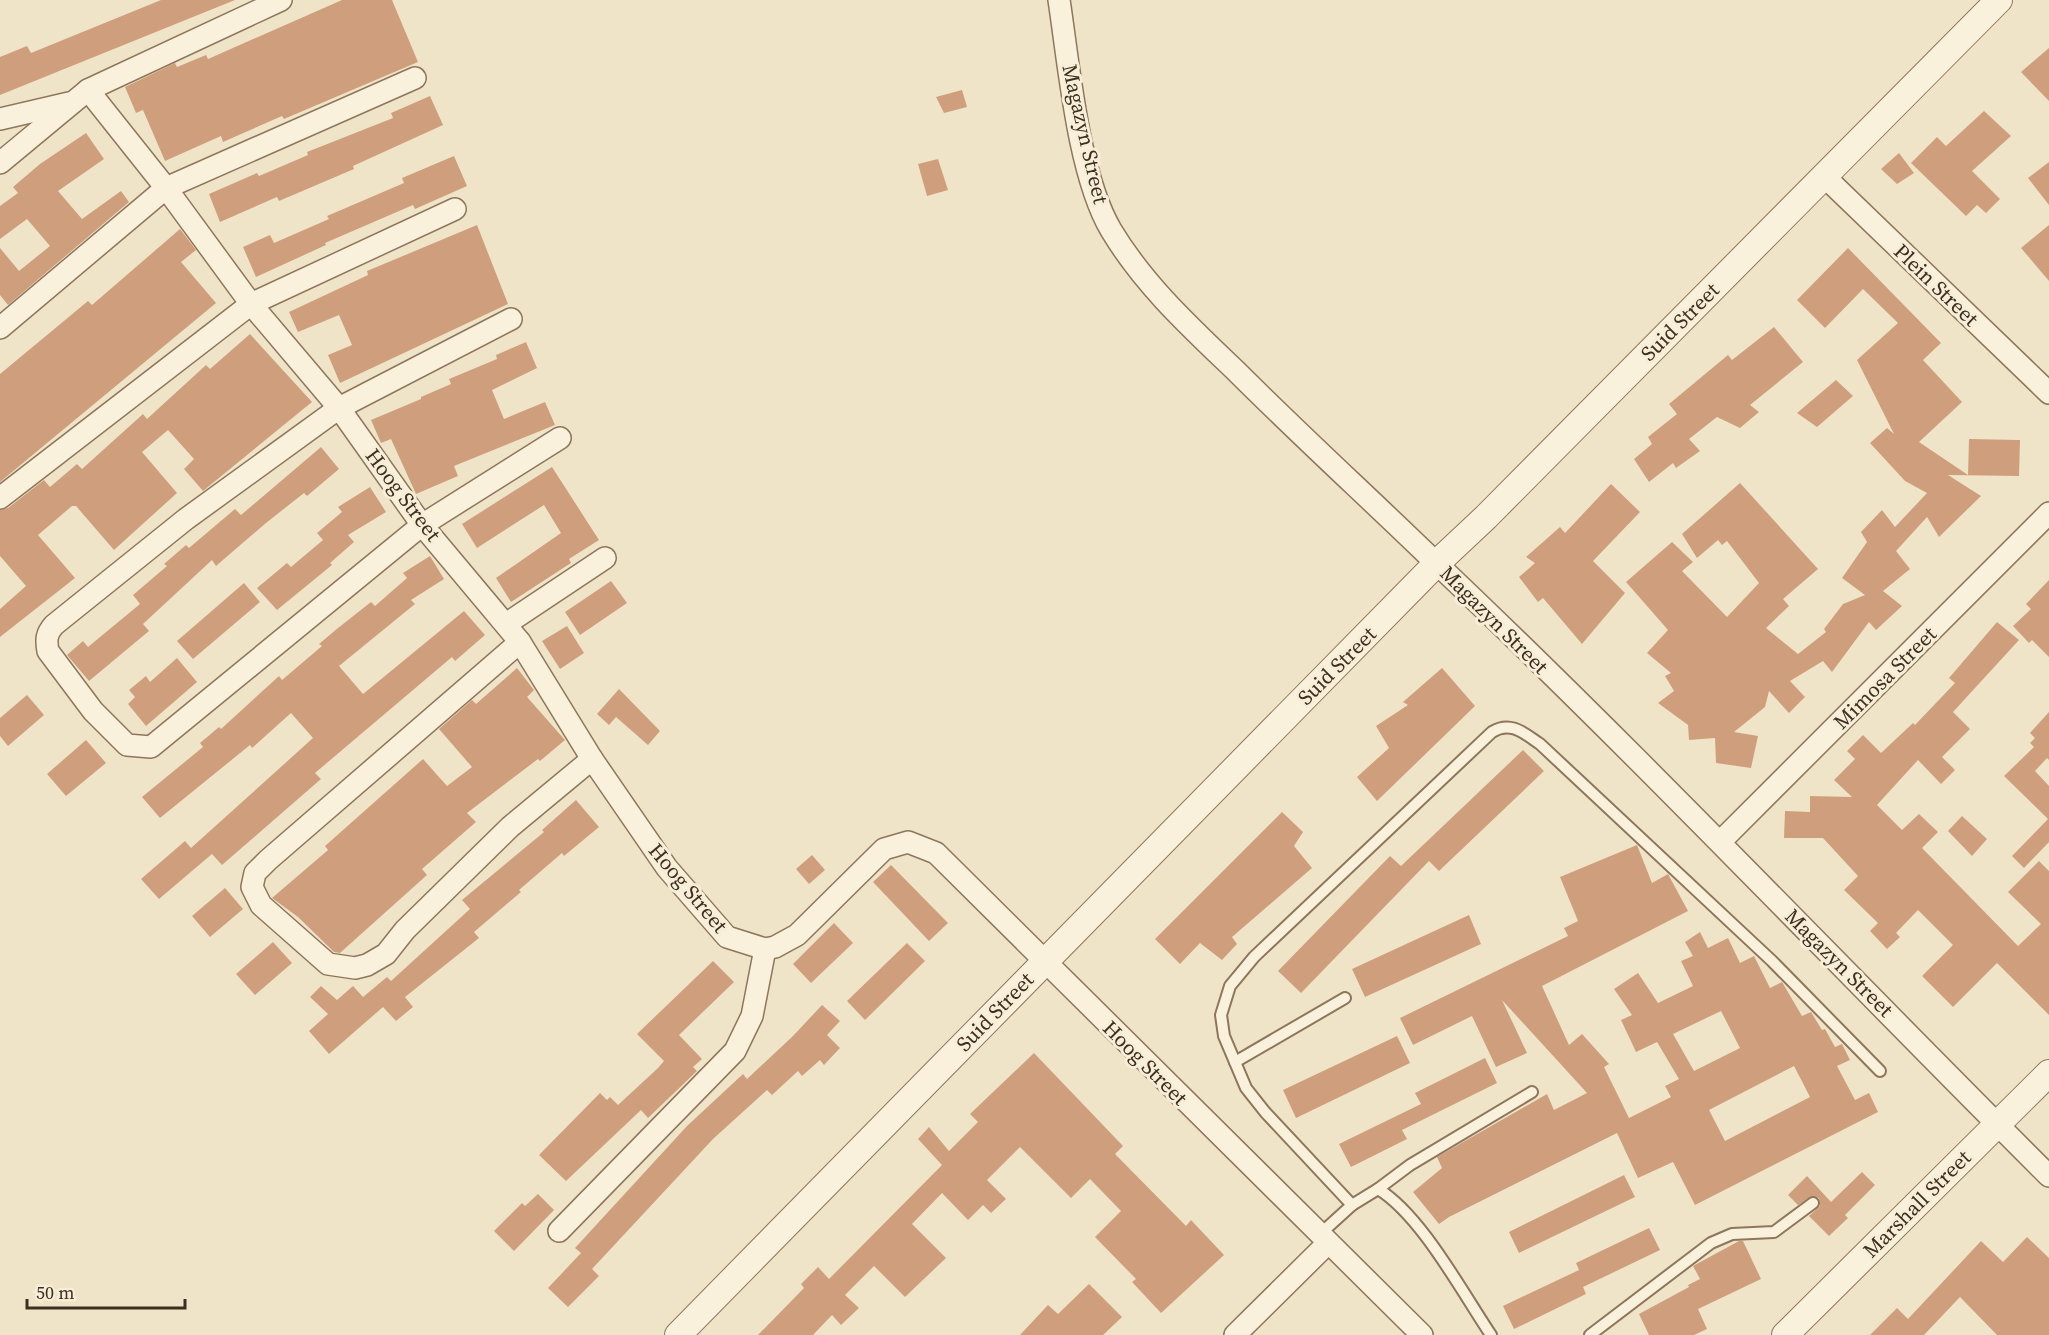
<svg xmlns="http://www.w3.org/2000/svg" width="2049" height="1335" font-family="'Source Serif 4',serif">
  <style>
    .building { fill: #cf9f7d; fill-rule: evenodd }
    .lines { fill: none; stroke-linecap: round; stroke-linejoin: round }
    .service-casing { stroke: #8d765c; stroke-width: 14 }
    .minor-casing { stroke: #8d765c; stroke-width: 24 }
    .tertiary-casing { stroke: #8d765c; stroke-width: 28 }
    .service { stroke: #faf1dc; stroke-width: 10 }
    .minor { stroke: #faf1dc; stroke-width: 21 }
    .tertiary { stroke: #faf1dc; stroke-width: 26 }
    .labels { text-anchor: middle; stroke-width: 6; stroke-linejoin: round; paint-order: stroke }
    .street-label { font-size: 21px; fill: #3d2e20; stroke: #f7eed8 }
  </style>
  <rect width="100%" height="100%" fill="#f0e4c8"/>
  <g class="building">
    <polygon points="161,0 235,0 0,95 0,57 27,46 31,53"/>
    <polygon points="342,0 392,0 418,62 284,119 282,116 223,142 221,136 165,161 143,110 136,113 125,87 175,63 177,67 206,55 208,59"/>
    <polygon points="2049,48 2049,101 2021,72"/>
    <polygon points="962,90 967,107 944,113 936,97"/>
    <polygon points="430,96 443,125 353,166 354,169 279,201 277,197 220,222 209,194 257,173 259,176 308,155 307,152 393,118 391,113"/>
    <polygon points="1984,111 2011,136 1972,171 2000,199 1986,213 1977,205 1966,216 1911,163 1937,137 1946,146"/>
    <polygon points="86,133 104,159 58,191 82,219 121,191 129,202 8,305 0,295 0,248 19,271 50,246 27,219 0,239 0,206 18,193 13,187 40,164"/>
    <polygon points="1899,153 1914,173 1897,184 1881,169"/>
    <polygon points="454,156 467,186 415,209 413,205 325,243 326,245 256,277 243,247 270,235 274,243 329,219 327,216 404,183 402,178"/>
    <polygon points="938,159 948,190 927,196 918,164"/>
    <polygon points="2049,162 2049,205 2028,178"/>
    <polygon points="477,225 508,304 340,383 328,355 352,345 339,315 298,332 289,312 368,275 367,271"/>
    <polygon points="2049,225 2049,281 2021,248"/>
    <polygon points="180,229 196,250 181,262 216,303 0,482 0,374 88,301 92,305"/>
    <polygon points="1848,248 1941,343 1923,360 1962,402 1919,442 1968,475 1969,439 2020,440 2019,476 1948,475 1981,496 1939,537 1927,517 1896,551 1910,569 1883,591 1902,606 1876,630 1869,622 1832,672 1823,661 1790,681 1805,697 1789,713 1769,691 1765,707 1734,732 1758,736 1751,768 1716,763 1715,738 1689,740 1688,725 1658,703 1674,691 1665,676 1671,673 1647,653 1668,630 1626,582 1672,542 1693,562 1682,571 1727,617 1759,583 1727,541 1722,545 1718,540 1697,558 1682,534 1740,483 1818,569 1783,599 1789,606 1766,628 1798,654 1826,632 1824,629 1843,604 1865,595 1842,578 1867,542 1861,532 1882,510 1895,527 1927,493 1905,481 1870,443 1887,428 1894,434 1857,360 1898,323 1863,289 1825,328 1797,300"/>
    <polygon points="1774,327 1803,362 1750,405 1759,412 1740,428 1717,417 1689,439 1700,451 1676,468 1673,463 1649,482 1634,459 1652,444 1648,437 1677,414 1669,404 1728,355 1732,360"/>
    <polygon points="250,334 312,402 203,491 184,469 194,459 168,430 142,452 177,493 114,550 76,506 72,506 38,535 75,578 0,637 0,609 26,586 0,556 0,510 8,508 44,480 50,487 77,464 82,469 143,414 147,419 206,365 210,369"/>
    <polygon points="526,342 537,368 492,390 504,419 545,402 555,425 454,466 458,476 416,494 391,439 381,443 371,420 421,399 421,397 451,384 449,379 497,359 496,355"/>
    <polygon points="1836,380 1853,396 1817,427 1797,413"/>
    <polygon points="321,447 339,469 307,496 304,493 266,523 216,566 212,560 143,624 149,631 89,681 67,655 83,641 88,647 140,604 133,595 167,566 164,564 186,545 189,548 235,509 241,515"/>
    <polygon points="552,467 599,540 569,559 571,563 511,602 496,578 561,533 544,505 477,548 462,524"/>
    <polygon points="1611,484 1640,512 1593,561 1625,593 1582,644 1543,598 1538,602 1519,577 1535,563 1526,557 1560,527 1565,533"/>
    <polygon points="370,487 386,512 348,535 354,542 330,563 332,565 277,610 257,588 287,563 291,567 323,540 317,533 342,512 338,507"/>
    <polygon points="430,556 444,579 411,600 415,604 339,666 363,694 464,611 485,635 455,661 452,657 315,773 321,779 222,865 212,854 159,899 141,879 185,841 191,848 313,738 291,713 252,748 250,745 160,818 142,797 203,747 200,743 219,727 221,729 279,676 282,680 322,646 319,644 338,628 371,602 375,606 407,578 403,573"/>
    <polygon points="2049,580 2049,657 2032,640 2029,643 2013,626 2031,609 2026,604"/>
    <polygon points="611,581 627,603 580,635 565,612"/>
    <polygon points="244,583 260,602 193,659 177,641"/>
    <polygon points="1997,622 2019,640 1953,712 1970,729 1942,757 1955,770 1941,784 1918,760 1877,805 1902,830 1919,814 1938,832 1922,848 2018,946 2041,924 2008,892 2039,861 2049,871 2049,1015 1997,963 1953,1007 1922,976 1953,945 1918,910 1896,933 1900,937 1887,949 1870,931 1878,923 1844,890 1858,876 1823,838 1784,838 1785,811 1810,812 1810,796 1852,797 1834,780 1855,759 1847,751 1863,735 1881,753 1913,723 1915,725 1955,683 1949,678"/>
    <polygon points="567,626 584,653 560,669 542,641"/>
    <polygon points="177,658 197,682 146,726 128,704 135,697 129,690 146,676 150,682"/>
    <polygon points="517,668 534,690 527,697 565,740 540,761 538,759 467,813 476,822 422,869 427,875 340,953 334,952 298,917 272,898 328,850 325,846 423,759 447,786 472,767 439,729 472,700 476,704"/>
    <polygon points="1442,668 1475,706 1377,801 1357,777 1389,748 1376,726 1408,705 1403,702"/>
    <polygon points="619,689 660,731 648,745 616,717 609,725 597,714"/>
    <polygon points="27,695 44,715 8,746 0,736 0,718"/>
    <polygon points="2049,712 2049,760 2047,758 2035,771 2049,786 2049,842 2024,868 2012,856 2048,819 2004,776 2034,747 2030,743 2035,738 2030,733"/>
    <polygon points="86,740 106,763 66,796 47,774"/>
    <polygon points="1523,750 1544,771 1439,871 1429,861 1301,993 1278,971 1390,856 1401,866"/>
    <polygon points="576,800 599,827 564,856 562,853 519,890 521,892 474,932 479,938 405,997 413,1007 396,1021 383,1007 329,1054 309,1031 328,1014 310,997 321,986 337,1000 353,986 363,997 387,977 391,981 470,909 462,900 544,832 542,830"/>
    <polygon points="1282,812 1303,832 1294,846 1312,868 1232,937 1237,944 1222,960 1200,943 1180,964 1155,939"/>
    <polygon points="1962,816 1987,839 1972,856 1948,831"/>
    <path d="M1637,845l15,38 16,-9 20,37 -146,75 27,59 13,-11 27,30 -5,3 25,51 42,-21 -6,-11 14,-7 -22,-37 -21,10 -15,-32 11,-5 -18,-26 24,-16 20,30 35,-17 -12,-25 12,-5 -8,-14 15,-10 8,16 20,-10 12,25 14,-7 16,32 12,-6 20,34 9,-4 11,18 3,-1 10,18 7,-3 8,16 -13,6 18,34 14,-7 9,19 -183,93 -22,-43 -35,16 -21,-45 -168,84 -10,7 -26,-32 29,-24 -5,-11 110,-63 7,16 33,-17 -85,-93 25,53 -31,14 -24,-51 -59,29 -13,-27 168,-82 -4,-8 14,-7 -18,-44zM1721,1011l19,37 -46,23 -21,-37zM1794,1066l16,31 -85,44 -16,-31z"/>
    <polygon points="812,855 825,870 809,884 796,869"/>
    <polygon points="891,865 948,923 929,941 873,882"/>
    <polygon points="225,888 243,909 210,937 192,916"/>
    <polygon points="1469,915 1481,944 1365,997 1352,969"/>
    <polygon points="834,923 853,943 811,983 793,964"/>
    <polygon points="273,942 292,963 255,995 236,974"/>
    <polygon points="907,943 925,961 865,1020 847,1001"/>
    <polygon points="713,961 734,982 679,1035 702,1059 693,1067 697,1071 648,1118 641,1110 566,1181 539,1155 600,1093 607,1100 610,1097 618,1105 658,1068 664,1061 637,1034"/>
    <polygon points="822,1005 840,1021 827,1035 840,1048 824,1065 820,1060 802,1076 798,1071 772,1095 767,1090 713,1139 592,1269 599,1276 568,1307 548,1288 581,1253 575,1248 687,1126 743,1074 747,1079 793,1036"/>
    <polygon points="1397,1036 1410,1063 1296,1118 1283,1090"/>
    <polygon points="1034,1053 1123,1146 1115,1154 1186,1226 1191,1220 1224,1255 1161,1313 1132,1282 1136,1279 1095,1237 1121,1211 1090,1179 1071,1198 1020,1147 987,1180 1006,1199 991,1213 983,1205 968,1220 942,1193 912,1224 946,1258 905,1297 874,1266 845,1295 859,1308 841,1325 832,1315 813,1335 758,1335 804,1288 801,1284 818,1267 829,1279 942,1165 918,1139 929,1127 949,1151 978,1122 970,1114"/>
    <polygon points="1485,1058 1497,1083 1402,1130 1407,1139 1351,1167 1339,1144 1421,1104 1415,1093"/>
    <polygon points="1862,1172 1875,1185 1845,1215 1848,1218 1829,1236 1809,1216 1820,1206 1819,1198 1812,1196 1798,1205 1788,1195 1807,1176 1831,1202"/>
    <polygon points="1624,1175 1635,1197 1519,1253 1509,1232"/>
    <polygon points="538,1194 554,1210 514,1251 494,1231 522,1203 525,1206"/>
    <polygon points="1649,1228 1660,1250 1583,1287 1586,1294 1514,1329 1503,1306 1579,1270 1576,1263"/>
    <polygon points="2027,1237 2049,1258 2049,1335 1997,1335 1960,1297 1924,1335 1870,1335 1897,1308 1908,1319 1981,1241 2003,1262"/>
    <polygon points="1739,1241 1743,1241 1761,1279 1698,1309 1707,1329 1694,1335 1649,1335 1639,1314 1689,1287 1688,1285 1700,1279 1693,1266"/>
    <polygon points="1089,1284 1122,1317 1103,1335 1020,1335 1048,1305 1058,1314"/>
  </g>
  <g class="lines">
    <g class="service-casing">
      <g id="service">
        <polyline points="1235,1062 1345,998"/>
        <polyline points="1378,1189 1410,1165 1532,1092"/>
        <path d="M1352,1205l-87,-93 -19,-24 -22,-52 -3,-21 9,-29 24,-29 238,-225c19,-12 33,2 48,12l232,217 108,110"/>
        <path d="M1319,1235l33,-30 26,-16c43,26 84,103 113,146"/>
        <polyline points="1590,1335 1711,1243 1732,1234 1774,1232 1813,1203"/>
      </g>
    </g>
    <g class="minor-casing">
      <g id="minor">
        <path d="M1059,0c10,65 19,174 52,230 33,55 79,97 125,141 65,65 133,127 199,191 210,199 409,410 614,614"/>
        <polyline points="88,90 166,188 251,304 339,408 422,525 520,642 592,759 667,868 727,937 765,949 775,947 797,935 884,849 908,842 936,853 1422,1335"/>
        <polyline points="0,119 69,103"/>
        <polyline points="0,163 88,90 281,0"/>
        <polyline points="1824,176 2049,393"/>
        <path d="M511,319l-172,89 -153,111 -132,106c-8,9 -8,15 -6,26l45,60 34,34 24,2 271,-222 138,-87"/>
        <polyline points="0,328 166,188 415,78"/>
        <polyline points="0,498 251,304 455,209"/>
        <polyline points="506,624 605,558"/>
        <polyline points="520,642 268,860 255,873 252,887 261,905 328,964 355,968 367,965 386,954 405,930 510,827 592,759"/>
        <polyline points="1720,842 2049,513"/>
        <polyline points="559,1231 735,1051 752,1016 765,949"/>
        <polyline points="1235,1335 1327,1244"/>
      </g>
    </g>
    <g class="tertiary-casing">
      <g id="tertiary">
        <polyline points="678,1335 1437,563 1486,517 1999,0"/>
        <polyline points="1785,1335 2049,1073"/>
      </g>
    </g>
    <use href="#service" class="service"/>
    <use href="#minor" class="minor"/>
    <use href="#tertiary" class="tertiary"/>
  </g>
  <g class="labels">
    <g class="street-label">
      <text transform="translate(1085 134) rotate(77)" y="7">Magazyn Street</text>
      <text transform="translate(1936 285) rotate(44)" y="7">Plein Street</text>
      <text transform="translate(1680 322) rotate(-45)" y="7">Suid Street</text>
      <text transform="translate(403 495) rotate(53)" y="7">Hoog Street</text>
      <text transform="translate(1494 620) rotate(45)" y="7">Magazyn Street</text>
      <text transform="translate(1337 666) rotate(-45)" y="7">Suid Street</text>
      <text transform="translate(1885 678) rotate(-45)" y="7">Mimosa Street</text>
      <text transform="translate(688 888) rotate(50)" y="7">Hoog Street</text>
      <text transform="translate(1839 963) rotate(45)" y="7">Magazyn Street</text>
      <text transform="translate(995 1012) rotate(-46)" y="7">Suid Street</text>
      <text transform="translate(1145 1063) rotate(45)" y="7">Hoog Street</text>
      <text transform="translate(1917 1204) rotate(-45)" y="7">Marshall Street</text>
    </g>
  </g>
  <path d="M27 1299v9h158v-9" fill="none" stroke="#3d2e20" stroke-width="3"/>
  <text x="36" y="1299" font-size="18" fill="#3d2e20" stroke="#f7eed8" stroke-width="4.5" paint-order="stroke">50 m</text>
</svg>
